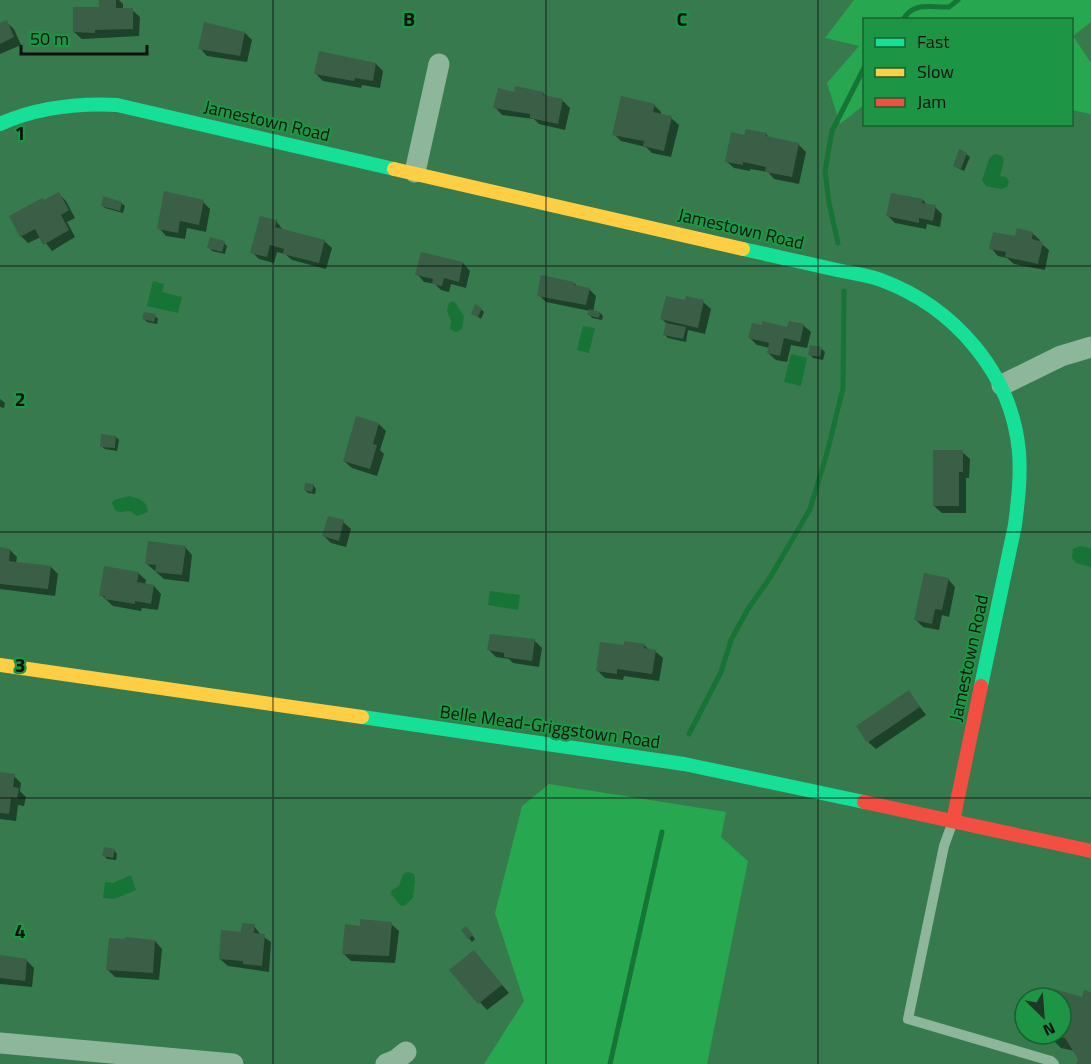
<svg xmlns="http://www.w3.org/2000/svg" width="1091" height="1064" font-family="'Titillium Web',sans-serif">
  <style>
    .green { fill: #27a750 }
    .water { fill: #167436 }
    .shadow { fill: #0007 }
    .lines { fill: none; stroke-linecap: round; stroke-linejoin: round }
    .stream { stroke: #167436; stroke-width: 5 }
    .building { fill: #3b5e47 }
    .lane { stroke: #8eb69a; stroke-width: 10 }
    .street { stroke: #8eb69a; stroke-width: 21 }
    .fast { stroke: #16e098; stroke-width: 14 }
    .slow { stroke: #ffcf43; stroke-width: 14 }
    .jam { stroke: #f24e42; stroke-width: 14 }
    .grid { fill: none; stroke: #111; stroke-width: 1.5; stroke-opacity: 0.55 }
    .labels { text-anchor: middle; stroke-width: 4.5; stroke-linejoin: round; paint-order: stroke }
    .street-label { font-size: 18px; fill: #111; stroke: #1c9544 }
    .grid-label { font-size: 20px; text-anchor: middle; font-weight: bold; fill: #111; stroke: #1c9544; stroke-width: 4.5; stroke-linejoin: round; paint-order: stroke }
  </style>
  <rect width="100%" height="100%" fill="#377a4d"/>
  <g class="green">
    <polygon points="854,0 1091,0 1091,22 1073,36 1091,63 1091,114 1072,110 1072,20 864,20 864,105 840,124 827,83 859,46 825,38"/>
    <polygon points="549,784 726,812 721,837 748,861 707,1064 484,1064 524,1001 495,913 522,806"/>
  </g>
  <g class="water">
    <polygon points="995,154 1002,156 1004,161 1000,176 1006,177 1009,181 1007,187 1002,189 986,186 982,180 990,157"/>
    <polygon points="153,281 164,284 162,292 182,297 178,313 147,306"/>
    <polygon points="454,301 464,316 462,329 456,332 450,329 451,321 447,311 449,303"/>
    <polygon points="583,326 595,328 589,353 577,350"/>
    <polygon points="791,354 807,358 801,386 784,382"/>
    <path d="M129,496c9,2 19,5 19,16l-11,4 -7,-5 -11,1 -4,-2 -3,-7 2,-3z"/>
    <polygon points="1080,546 1091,548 1091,567 1076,563 1072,558 1073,549"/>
    <polygon points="490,591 520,595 518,610 488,605"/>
    <polygon points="408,872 414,874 415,880 413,898 404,906 400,905 391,894 392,890 399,886 403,874"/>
    <polygon points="131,875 136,890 114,899 103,898 105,882 113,883"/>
  </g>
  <g class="shadow">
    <polygon points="101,0 119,0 123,4 123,10 132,10 140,17 139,36 82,39 74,32 101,9"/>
    <polygon points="6,22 14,29 21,45 0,54 0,24"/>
    <polygon points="245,33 252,40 247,62 207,56 200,48"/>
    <polygon points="376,64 383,71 380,88 362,85 361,88 323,81 316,74"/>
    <polygon points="516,93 543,93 548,98 563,101 570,108 565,130 539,124 534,119 502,115 495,107"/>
    <polygon points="654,105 661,112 661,115 671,118 679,125 671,157 652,153 646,147 621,141 614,134"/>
    <polygon points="766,134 771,139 798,144 806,152 799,184 774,179 768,172 750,169 750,171 734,168 726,161 745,136"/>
    <polygon points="966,154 970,157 964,171 954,166"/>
    <polygon points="59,194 66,201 75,218 67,222 75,237 52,251 41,237 28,243 21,236 44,202"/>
    <polygon points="923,200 927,205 935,207 942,214 940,227 927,224 926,229 895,223 888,216"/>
    <polygon points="203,202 210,209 206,232 187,228 185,239 166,236 159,228"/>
    <polygon points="121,203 125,206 123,213 105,208 102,205"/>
    <polygon points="276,221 283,230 324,241 332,248 326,269 292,260 285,254 277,252 274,263 259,259 252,252"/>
    <polygon points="1032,233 1040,240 1039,242 1049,250 1045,270 1014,264 1007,258 998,256 991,248"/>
    <polygon points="224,243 227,246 225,254 212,251 209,247"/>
    <polygon points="463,263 470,271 466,288 451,284 449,292 441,290 435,284 424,282 417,274"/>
    <polygon points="574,283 578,287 589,289 596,296 593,312 600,313 603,316 602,320 592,318 589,314 590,311 546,302 539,295"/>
    <polygon points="686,302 703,302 711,309 705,334 688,330 686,342 668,338 665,335 667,324 662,319"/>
    <polygon points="481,309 484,312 481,319 473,313"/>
    <polygon points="155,316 158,319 157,324 147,322 144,319"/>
    <polygon points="803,325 811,332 807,348 791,345 787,362 776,360 768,353 770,348 757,345 750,338 763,327 789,329"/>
    <polygon points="822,349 825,352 823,360 813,358 810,354"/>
    <polygon points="0,399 5,403 4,408 0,407"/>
    <polygon points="379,424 386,431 380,450 384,454 377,476 352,468 344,461"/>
    <polygon points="116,437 119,440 117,451 105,449 101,446"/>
    <polygon points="962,452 970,459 969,478 966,478 966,513 942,513 934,506"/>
    <polygon points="313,485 316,489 315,494 308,493 305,490"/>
    <polygon points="343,522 351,529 346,547 331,543 324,536"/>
    <polygon points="185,547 192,555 189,582 164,579 147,564"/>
    <polygon points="0,549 10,550 17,557 16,563 51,567 58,574 55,596 0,589"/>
    <polygon points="138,573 146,580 145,585 154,586 161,594 158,610 142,608 141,611 113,606 101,595"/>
    <polygon points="948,579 955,587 949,617 942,615 939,630 923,627 915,619"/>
    <polygon points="534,640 542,648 539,667 513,663 509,659 496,657 489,650"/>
    <polygon points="644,645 649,650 655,651 663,658 659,681 624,676 623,680 605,678 598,671 625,647"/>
    <polygon points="908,691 926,715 876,749 868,742"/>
    <polygon points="0,774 14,776 21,783 20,791 26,797 24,806 18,805 16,821 0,819"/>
    <polygon points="114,850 117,854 116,860 107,859 104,855"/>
    <polygon points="391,924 399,931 395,963 351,961 343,953 361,927"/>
    <polygon points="254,926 261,935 271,942 269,972 228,966 220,959 243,933"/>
    <polygon points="463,930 469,931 475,939 472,942"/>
    <polygon points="155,941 162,949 159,980 115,977 108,970"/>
    <polygon points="474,952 509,993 487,1010 451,970"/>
    <polygon points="0,957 27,961 34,968 32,987 0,984"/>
    <polygon points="1055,991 1083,998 1091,993 1091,1064 1078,1064 1079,1058 1075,1051 1061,1048 1047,1034 1061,1034 1061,998 1054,998"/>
  </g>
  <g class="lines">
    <g class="stream">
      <path d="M903,20c10,-19 28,-12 46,-13l9,-7"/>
      <polyline points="838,243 829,203 825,171 832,131 864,68"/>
      <polyline points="689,734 721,672 731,640 748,609 771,576 810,509 827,453 843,388 844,291"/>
      <polyline points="610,1064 662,832"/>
    </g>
  </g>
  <g class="building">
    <polygon points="99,0 116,0 116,8 133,8 133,29 95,30 95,33 73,32 73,7 99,7"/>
    <polygon points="7,20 14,37 0,44 0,23"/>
    <polygon points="204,22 245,32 240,56 198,49"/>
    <polygon points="319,51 376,63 373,81 355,78 354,81 314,74"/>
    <polygon points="515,86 544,92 543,95 563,99 558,124 530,118 530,114 493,108 498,88 514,92"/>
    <polygon points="621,96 655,104 653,112 672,116 664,151 643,146 644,141 612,135"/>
    <polygon points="746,129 767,133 766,136 799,143 792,177 765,172 766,167 743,162 743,165 725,162 731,132 744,135"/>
    <polygon points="959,149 967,153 961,169 953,166"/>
    <polygon points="164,191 204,200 199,225 180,221 178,233 157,229"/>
    <polygon points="59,192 69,210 61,215 69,230 43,245 35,229 20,237 9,216 42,198 44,200"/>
    <polygon points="891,193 923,199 922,203 936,205 933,221 919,218 919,223 886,216"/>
    <polygon points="103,196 122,202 120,211 101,206"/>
    <polygon points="260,216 277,220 275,227 325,240 319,263 283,254 284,249 270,245 267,257 250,253"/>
    <polygon points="1017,228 1033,232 1032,239 1043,242 1038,264 1005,257 1006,252 989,249 993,232 1015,236"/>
    <polygon points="210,237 225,241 222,252 207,248"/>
    <polygon points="421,252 463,262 459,282 444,278 442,286 432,284 433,279 415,275"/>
    <polygon points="541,275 574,282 574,285 590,288 586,305 537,296"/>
    <polygon points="666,296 685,300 686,296 704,300 698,328 660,319"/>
    <polygon points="475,304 482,308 478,317 471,314"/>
    <polygon points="589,309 600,312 599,318 587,315"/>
    <polygon points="144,312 156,314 154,322 142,319"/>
    <polygon points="762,321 787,327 789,321 804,324 800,342 784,338 780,356 767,353 769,343 748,338 752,323 762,325"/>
    <polygon points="666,323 686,327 683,339 663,335"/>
    <polygon points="810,345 822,347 820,357 808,355"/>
    <polygon points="356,416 379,423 373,444 377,445 370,469 343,461"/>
    <polygon points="101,434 116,436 115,448 100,447"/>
    <polygon points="933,450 963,450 963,472 959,472 959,506 933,506"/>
    <polygon points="305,483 314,484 312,492 304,490"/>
    <polygon points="328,516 344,520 339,541 322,536"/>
    <polygon points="148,541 186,546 182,575 155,572 156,565 145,564"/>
    <polygon points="0,547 10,549 9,561 51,566 48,589 0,584"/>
    <polygon points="104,566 139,572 137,582 154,585 151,604 135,601 135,604 104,599 105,596 99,596"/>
    <polygon points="924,573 949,578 942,610 935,609 932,624 914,620"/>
    <polygon points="490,634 535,639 532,661 504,657 504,653 487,650"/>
    <polygon points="624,641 645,644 644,648 656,650 652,674 617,669 617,674 596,671 600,642 624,645"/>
    <polygon points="909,690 920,707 867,743 856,726"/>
    <polygon points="0,772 15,774 13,787 19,788 17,799 11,798 9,814 0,813"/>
    <polygon points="104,847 115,849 113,858 102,856"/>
    <polygon points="360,919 392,922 389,956 342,954 345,924 360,926"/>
    <polygon points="242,923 255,924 254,933 265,934 262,966 243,964 243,961 219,959 221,930 241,932"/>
    <polygon points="466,926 473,935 468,939 461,930"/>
    <polygon points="126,937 155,940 153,973 106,970 109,938 125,939"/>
    <polygon points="474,950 502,985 478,1004 449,970"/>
    <polygon points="0,955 27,959 25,981 0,978"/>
    <polygon points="1054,989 1082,997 1084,990 1091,992 1091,1064 1076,1064 1078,1059 1065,1038 1052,1035 1061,1034 1061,998 1052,998"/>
  </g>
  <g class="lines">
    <polyline class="lane" points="952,824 944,846 908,1019 1051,1061 1054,1064"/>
    <g class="street">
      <polyline points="415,172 439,64"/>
      <polyline points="1002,385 1061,356 1091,347"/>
      <polyline points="0,1043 233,1064"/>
      <polyline points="386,1064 396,1060 406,1052"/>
    </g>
    <g class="fast">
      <path d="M0,124c38,-17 76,-21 117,-19l277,64"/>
      <path d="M743,249c31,7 63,14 94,21 14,3 30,5 44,10 73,27 131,93 138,172 2,25 -1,49 -4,73l-34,161"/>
      <polyline points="362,717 684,764 864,802"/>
    </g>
    <g class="slow">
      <polyline points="394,169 743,249"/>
      <polyline points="0,665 362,717"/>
    </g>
    <g class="jam">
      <polyline points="864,802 1091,851"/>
      <polyline points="953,821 981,686"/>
    </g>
  </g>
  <path class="grid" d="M273,0v1064M546,0v1064M818,0v1064M0,266h1091M0,532h1091M0,798h1091"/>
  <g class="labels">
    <g class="street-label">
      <text transform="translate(267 121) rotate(13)" y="6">Jamestown Road</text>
      <text transform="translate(741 229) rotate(13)" y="6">Jamestown Road</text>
      <text transform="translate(969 658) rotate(-78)" y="6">Jamestown Road</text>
      <text transform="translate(550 727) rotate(8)" y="6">Belle Mead-Griggstown Road</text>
    </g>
  </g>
  <g class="grid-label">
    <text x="409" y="26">B</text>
    <text x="682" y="26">C</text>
    <text x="20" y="140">1</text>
    <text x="20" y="406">2</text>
    <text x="20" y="672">3</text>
    <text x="20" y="938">4</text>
  </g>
  <rect x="863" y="18" width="210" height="108" fill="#1c9544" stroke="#186030" stroke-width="1.5"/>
  <rect x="875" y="38" width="30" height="9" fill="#16e098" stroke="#186030" stroke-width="1.5"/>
  <text x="917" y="48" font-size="18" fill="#111111">Fast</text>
  <rect x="875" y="68" width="30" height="9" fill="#ffcf43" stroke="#186030" stroke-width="1.5"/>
  <text x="917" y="78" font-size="18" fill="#111111">Slow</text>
  <rect x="875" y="98" width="30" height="9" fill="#f24e42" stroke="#186030" stroke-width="1.5"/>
  <text x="917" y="108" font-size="18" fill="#111111">Jam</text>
  <g transform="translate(1043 1016) rotate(155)"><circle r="28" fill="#1c9544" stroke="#186030" stroke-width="1.5"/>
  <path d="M0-4.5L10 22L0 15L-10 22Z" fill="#1e3626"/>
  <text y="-9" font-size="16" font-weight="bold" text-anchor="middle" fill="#111111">N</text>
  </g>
  <path d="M21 45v9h126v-9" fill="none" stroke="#111111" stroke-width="3"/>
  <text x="30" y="45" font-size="18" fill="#111111" stroke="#1c9544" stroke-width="4.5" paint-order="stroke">50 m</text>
</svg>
